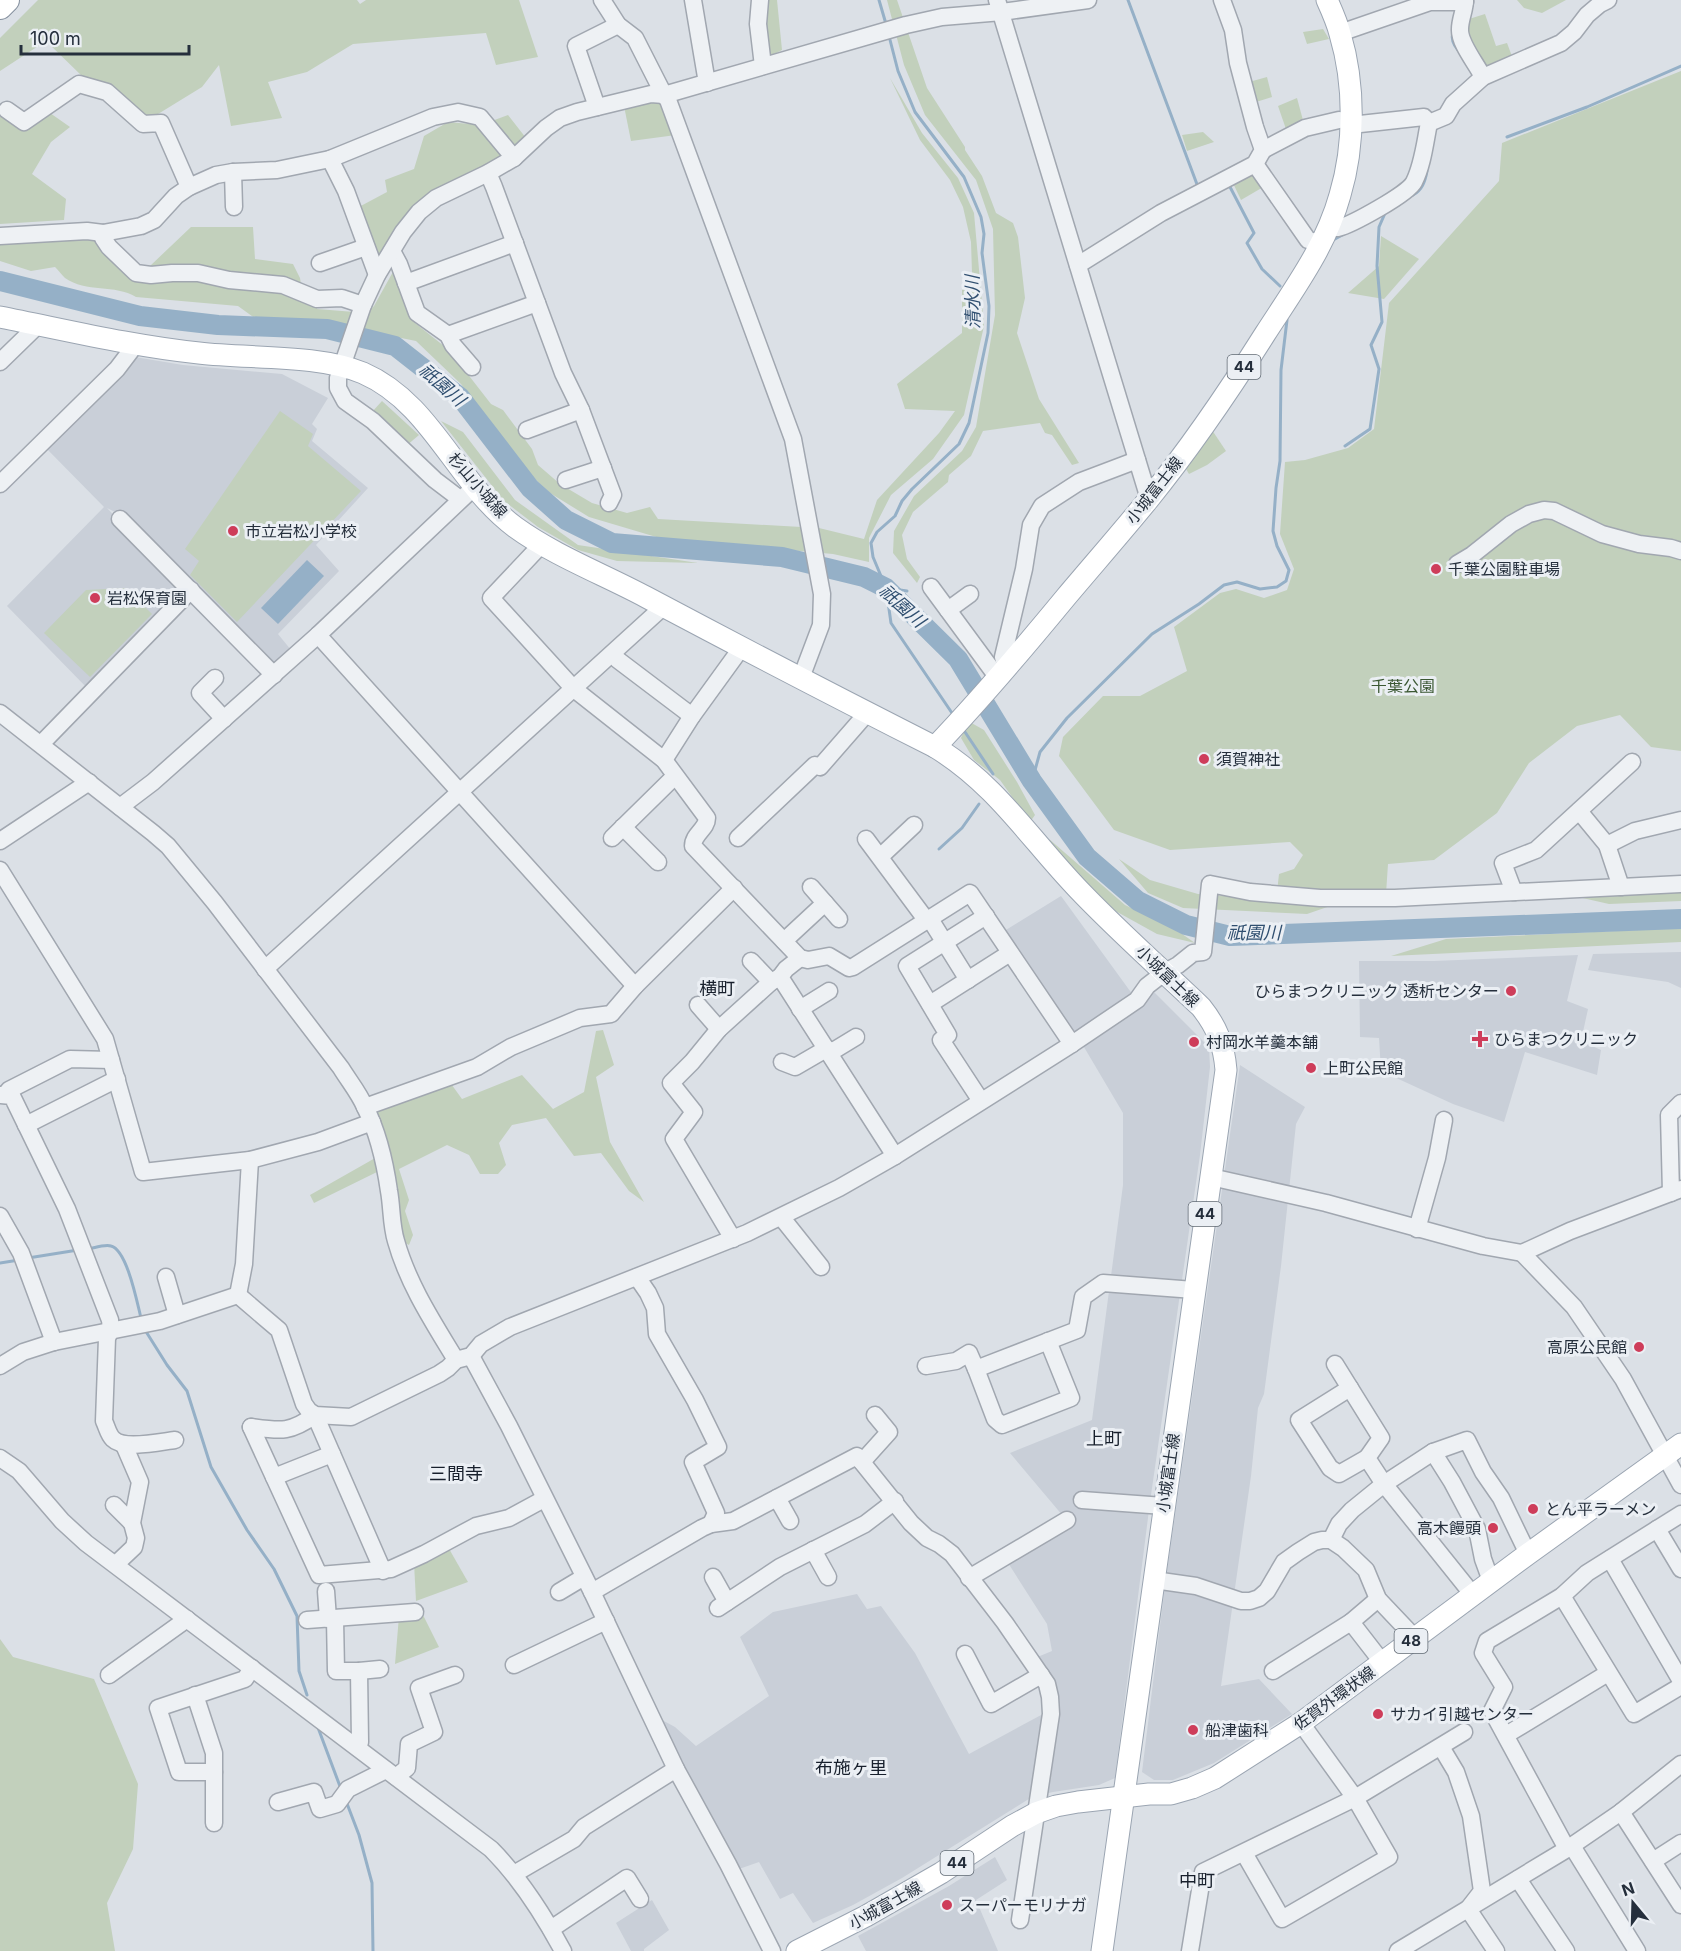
<svg xmlns="http://www.w3.org/2000/svg" width="1681" height="1951" font-family="Inter,'Noto Sans JP',sans-serif">
  <style>
    .built { fill: #c9cfd8 }
    .green { fill: #c2d0bc }
    .water { fill: #95b0c7 }
    .lines { fill: none; stroke-linecap: round; stroke-linejoin: round }
    .stream { stroke: #95b0c7; stroke-width: 3 }
    .river { stroke: #95b0c7; stroke-width: 20 }
    .minor-casing { stroke: #a1a7b0; stroke-width: 19 }
    .major-casing { stroke: #9ba5b2; stroke-width: 23 }
    .highway-casing { stroke: #838e9d; stroke-width: 26 }
    .minor { stroke: #eef1f4; stroke-width: 16 }
    .major { stroke: #fff; stroke-width: 21 }
    .highway { stroke: #fff; stroke-width: 24 }
    .poi-dot { fill: #ce3d5a; stroke: #ebeff4; stroke-width: 2 }
    .labels { text-anchor: middle; stroke-width: 6; stroke-linejoin: round; paint-order: stroke }
    .shield { fill: #ebeff4; stroke: #606973; stroke-width: 1.5 }
    .shield-label { font-size: 15px; font-weight: bold; fill: #252f3c }
    .street-label { font-size: 16px; fill: #252f3c; stroke: #ebeff4 }
    .poi-label { font-size: 16px; fill: #252f3c; stroke: #ebeff4; text-anchor: start }
    .park-label { font-size: 16px; fill: #3b5833; stroke: #ebeff4 }
    .water-label { font-size: 18px; font-style: italic; fill: #304f70; stroke: #ebeff4 }
    .neighbourhood-label { font-size: 18px; fill: #18202d; stroke: #ebeff4 }
  </style>
  <rect width="100%" height="100%" fill="#dbe0e6"/>
  <g class="built">
    <polygon points="135,357 183,365 282,374 328,398 312,424 317,429 312,441 368,488 316,545 339,571 278,634 291,650 270,668 123,516 107,508 184,590 88,689 7,606 104,507 45,447"/>
    <polygon points="1061,896 1138,1002 1154,992 1209,1047 1210,1067 1200,1155 1150,1502 1115,1778 1099,1785 1053,1792 1032,1797 902,1878 853,1905 813,1923 793,1893 780,1899 759,1862 739,1869 681,1763 662,1720 675,1727 696,1746 769,1696 740,1637 773,1612 857,1594 867,1609 881,1606 915,1653 969,1754 1056,1707 1035,1658 1052,1651 1047,1624 1003,1555 1063,1516 1010,1453 1092,1420 1123,1185 1123,1113 1081,1042 1071,1036 1001,933"/>
    <polygon points="1681,952 1681,988 1668,982 1588,970 1593,954"/>
    <polygon points="1578,955 1567,1001 1588,1009 1581,1041 1601,1050 1597,1075 1525,1052 1504,1122 1453,1104 1381,1071 1379,1038 1360,1037 1359,961 1434,961"/>
    <polygon points="1240,1065 1305,1107 1296,1124 1281,1266 1264,1394 1258,1408 1251,1476 1221,1686 1259,1679 1292,1714 1214,1763 1173,1780 1154,1780 1142,1772 1165,1585"/>
    <polygon points="995,1857 1007,1880 976,1900 998,1951 866,1951 858,1936 949,1886"/>
    <polygon points="652,1900 669,1930 644,1949 644,1951 631,1951 616,1923"/>
  </g>
  <g class="green">
    <polygon points="38,0 357,0 360,4 366,0 519,0 538,57 496,65 486,33 353,44 307,72 268,82 282,118 231,126 219,65 202,87 145,122 84,78 46,41 0,71 0,38"/>
    <polygon points="767,0 777,0 782,50 768,57 763,8"/>
    <polygon points="887,0 897,0 927,88 965,147 965,150 982,176 996,213 1013,223 1018,237 1025,298 1017,333 1039,399 1079,463 1072,465 1052,435 1045,433 1040,423 983,431 971,456 949,475 948,482 913,512 902,535 907,559 920,577 917,583 893,553 894,531 914,496 962,451 976,427 995,315 993,229 976,180 925,115 904,65"/>
    <polygon points="1517,0 1566,0 1542,13 1524,8"/>
    <polygon points="1485,14 1496,46 1507,43 1513,59 1484,71 1465,37 1469,19"/>
    <polygon points="1323,29 1329,39 1307,44 1303,32"/>
    <polygon points="1681,71 1681,751 1651,747 1620,715 1577,726 1529,763 1497,813 1434,860 1388,864 1386,894 1277,892 1279,874 1294,869 1303,855 1290,842 1170,850 1114,830 1059,756 1063,737 1103,696 1140,696 1187,671 1174,627 1220,593 1236,589 1264,598 1287,590 1294,569 1280,534 1285,462 1305,460 1348,448 1374,429 1389,303 1499,181 1502,143"/>
    <polygon points="1267,77 1272,97 1253,103 1249,82"/>
    <path d="M890,78l32,55 36,45 16,35 10,113 -20,89 -31,44 -42,36 -22,43v24l-36,-8 -170,-15 -74,-22 -39,-24 -28,-26 -61,-83 -45,-43 -79,-16 -81,-6 -18,-13 -102,-9c-21,-13 -50,-4 -71,-19 -3,-3 -7,-8 -10,-11l-24,4 -31,-10v-20l92,-4 44,31 14,-2 41,-39h62l2,32 38,5 7,14 2,12 17,6 -2,13 50,4 7,-7 20,-36 21,53 34,27 42,54 12,6 29,39 6,16 22,19 32,19 35,10 23,-6 8,12 161,9 45,11 13,-39 62,-67 16,-22 -50,-2 -8,-25 65,-51v-43l14,-7 -4,-10 -1,-31 -8,-35 -13,-27 -30,-40z"/>
    <polygon points="1297,98 1304,124 1287,132 1278,106"/>
    <polygon points="662,102 676,135 631,141 624,106"/>
    <polygon points="50,113 70,127 51,142 32,174 66,199 64,220 0,224 0,117 7,114 29,129"/>
    <polygon points="508,115 526,138 518,151 433,194 377,269 357,208 387,192 385,180 414,169 424,136 448,122 481,125"/>
    <polygon points="1203,132 1214,142 1187,151 1182,135"/>
    <polygon points="1254,171 1265,186 1241,200 1232,181"/>
    <polygon points="1381,236 1419,259 1384,299 1348,293 1379,266"/>
    <polygon points="382,401 419,435 406,446 372,412"/>
    <polygon points="280,411 313,434 308,446 361,491 237,622 190,575 199,561 185,549"/>
    <polygon points="441,421 463,432 515,500 578,545 698,563 617,561 578,550 538,527 504,501"/>
    <polygon points="1212,430 1226,451 1207,465 1189,474 1183,464"/>
    <polygon points="126,588 152,614 90,677 44,633 86,590"/>
    <polygon points="959,716 984,730 1017,782 1035,815 1030,822 1000,780 974,760 961,738 965,729"/>
    <polygon points="1049,839 1125,905 1175,929 1195,943 1157,934 1110,908 1064,867"/>
    <polygon points="1119,859 1150,880 1198,894 1336,904 1307,914 1183,908 1148,893"/>
    <polygon points="1681,892 1681,901 1609,904 1578,897"/>
    <polygon points="1681,928 1681,942 1391,956 1446,939"/>
    <polygon points="603,1030 614,1065 596,1077 610,1142 644,1202 629,1191 601,1153 574,1156 546,1118 512,1125 499,1143 506,1165 498,1174 480,1174 469,1155 447,1145 399,1169 409,1200 405,1211 413,1235 409,1245 399,1240 393,1191 377,1172 314,1203 310,1195 384,1153 376,1113 449,1081 462,1099 522,1075 553,1109 584,1092 596,1031"/>
    <polygon points="448,1547 468,1582 416,1601 414,1563"/>
    <polygon points="423,1615 439,1647 395,1664 399,1616"/>
    <polygon points="0,1639 13,1657 94,1679 138,1784 133,1849 107,1903 115,1951 0,1951"/>
  </g>
  <polygon class="water" points="307,560 324,576 278,624 261,608"/>
  <g class="lines">
    <g class="stream">
      <polyline points="879,0 886,24"/>
      <polyline points="1128,0 1198,187"/>
      <path d="M1453,31c-2,8 0,13 5,19"/>
      <polyline points="1507,137 1587,107 1681,66"/>
      <polyline points="1229,185 1254,233 1247,243 1262,269 1280,286"/>
      <path d="M1413,195c9,-5 12,-13 14,-24"/>
      <polyline points="1335,239 1344,234"/>
      <polyline points="1345,446 1370,429 1379,369 1371,345 1382,322 1377,266 1379,227 1386,211"/>
      <polyline points="886,588 873,557 871,543 877,532 895,516 902,501 912,489 959,444 969,423 988,333 989,306 982,253 984,234 981,217 964,177 915,112 898,71 889,36"/>
      <polyline points="907,591 886,588 891,623 954,716"/>
      <polyline points="963,729 993,774"/>
      <polyline points="1032,781 1040,752 1067,718 1152,634 1199,604 1224,585 1237,582 1260,589 1277,587 1286,581 1289,570 1277,546 1273,531 1276,488 1280,461 1281,370 1287,320"/>
      <polyline points="939,849 962,828 979,804"/>
      <path d="M88,1249c6,-1 17,-5 23,-3 16,4 26,56 30,72"/>
      <polyline points="28,1258 78,1250"/>
      <polyline points="0,1263 19,1260"/>
      <polyline points="145,1330 167,1365 187,1391 211,1467 247,1530 274,1569 297,1616 299,1671 307,1695"/>
      <polyline points="317,1725 341,1789"/>
      <polyline points="346,1801 359,1835 372,1883 373,1951"/>
    </g>
    <polyline class="river" points="0,281 140,316 218,325 327,329 395,346 460,397 530,488 566,520 612,543 782,557 864,577 886,588 958,659 1032,781 1087,857 1138,901 1186,925 1230,936 1681,919"/>
    <g class="minor-casing">
      <g id="minor">
        <polyline points="602,0 618,25 635,38 664,95 668,100 793,439 822,594 821,625 801,678"/>
        <polyline points="693,0 707,83"/>
        <polyline points="760,0 758,24 763,66"/>
        <polyline points="997,0 1149,499"/>
        <path d="M1465,0c0,10 -5,19 -5,29 -1,14 16,34 23,48"/>
        <polyline points="1340,33 1430,2 1465,2"/>
        <polyline points="597,107 576,46 618,25"/>
        <polyline points="7,110 24,122 79,84 107,92 143,124 161,123 189,187"/>
        <polyline points="1429,123 1446,116 1453,104 1483,77 1561,43 1574,32 1587,15 1600,4 1608,0"/>
        <polyline points="1351,125 1424,117 1429,123"/>
        <polyline points="1263,150 1305,128 1339,120"/>
        <polyline points="330,159 346,191 377,275"/>
        <polyline points="1255,164 1308,240 1321,243"/>
        <polyline points="233,172 234,207"/>
        <polyline points="488,173 494,187 563,373 581,410 613,495 609,503"/>
        <path d="M1328,228c1,0 8,0 10,0 13,-3 70,-34 76,-46 9,-18 11,-40 15,-59"/>
        <polyline points="103,233 103,238 109,247 136,273 151,275 172,273 198,273 229,280 283,285 317,299 342,298 363,305"/>
        <polyline points="0,236 87,231 103,233 141,226 154,220 176,196 189,187 216,175 233,172 277,170 330,159 433,117 458,112 480,117 514,158"/>
        <polyline points="392,251 399,264 417,313 448,335 453,345 472,367"/>
        <polyline points="320,263 366,247"/>
        <polyline points="1078,265 1161,213 1255,164 1263,150 1255,127 1238,63 1233,30 1222,0"/>
        <polyline points="406,283 515,243"/>
        <polyline points="448,335 537,303"/>
        <polyline points="0,362 38,325"/>
        <polyline points="527,430 581,410"/>
        <polyline points="566,480 603,468"/>
        <polyline points="0,484 117,369 136,344"/>
        <polyline points="460,499 435,480 373,421 345,401 338,388 338,378 363,305 377,275 403,232 419,212 436,198 488,173 514,158 546,128 560,118 577,112 651,94 664,95 906,25 942,17 1002,12 1088,0"/>
        <polyline points="120,519 274,675"/>
        <path d="M541,545l-50,53 83,91 90,71 43,58c0,11 -14,16 -14,28l107,112 8,2 21,-4 20,12 4,-1 117,-74 102,151"/>
        <polyline points="1457,564 1472,555 1511,524 1529,514 1544,510 1554,511 1602,534 1639,544 1671,548 1681,551"/>
        <polyline points="931,587 998,678"/>
        <polyline points="948,610 970,594"/>
        <polyline points="318,635 635,986"/>
        <polyline points="613,653 618,660 692,716"/>
        <polyline points="1006,668 1003,657 1024,569 1031,525 1042,506 1079,482 1137,460"/>
        <polyline points="215,678 200,693 224,719"/>
        <path d="M0,713l153,120 15,13 47,57 126,165c8,13 18,25 24,39 13,25 20,56 24,84 3,16 2,34 7,50 12,43 37,81 60,119"/>
        <polyline points="41,744 191,590"/>
        <polyline points="664,760 692,716 742,647"/>
        <polyline points="120,807 153,782 318,635 467,494"/>
        <polyline points="1579,811 1607,845 1621,887"/>
        <polyline points="623,827 658,862"/>
        <polyline points="612,838 675,776"/>
        <polyline points="738,838 815,765 820,767 868,712"/>
        <polyline points="866,839 927,921"/>
        <polyline points="0,841 89,782"/>
        <polyline points="1607,845 1635,831 1681,820"/>
        <polyline points="880,857 914,825"/>
        <polyline points="0,870 105,1039 143,1172 250,1160 318,1142 372,1122"/>
        <polyline points="811,887 839,919"/>
        <polyline points="1514,892 1503,863 1536,850 1632,762"/>
        <polyline points="930,919 968,980"/>
        <polyline points="784,941 825,903"/>
        <polyline points="800,958 786,969 780,977 895,1156"/>
        <polyline points="751,961 771,982"/>
        <polyline points="265,969 664,606"/>
        <polyline points="930,1004 1010,953"/>
        <polyline points="698,1005 719,1029"/>
        <polyline points="800,1009 829,991"/>
        <polyline points="782,1062 795,1067 826,1049 833,1051 856,1037"/>
        <path d="M0,1095l12,1 55,113 43,111 1,10 -4,8 -3,83c3,6 4,13 9,18 11,11 46,3 62,1"/>
        <polyline points="5,1095 9,1090 70,1059 111,1060"/>
        <polyline points="981,1101 941,1040 948,1035 907,966 986,916"/>
        <polyline points="365,1107 477,1067 511,1047 580,1018 611,1014 635,986 734,888"/>
        <polyline points="26,1125 117,1079"/>
        <polyline points="1211,1177 1326,1203 1483,1246 1522,1253 1570,1231 1681,1189"/>
        <polyline points="1671,1193 1669,1115 1681,1103"/>
        <polyline points="0,1216 21,1253 54,1342"/>
        <polyline points="782,1218 821,1267"/>
        <polyline points="1417,1229 1437,1158 1444,1120"/>
        <polyline points="733,1239 674,1139 694,1112 671,1083 692,1062 719,1029 771,982 780,977"/>
        <polyline points="1522,1253 1574,1307 1623,1379 1681,1485"/>
        <polyline points="166,1277 177,1315"/>
        <polyline points="637,1277 648,1293 655,1308 657,1334 695,1400 718,1447 693,1462 716,1513 711,1524"/>
        <polyline points="238,1295 279,1330 304,1404 309,1411 315,1415 351,1417 439,1374 448,1368 456,1360 471,1356 481,1344 510,1327 747,1233 839,1188 895,1156 1072,1044 1137,1000 1147,986 1165,972 1178,965 1193,953 1203,952 1210,884 1250,892 1320,898 1395,898 1681,884"/>
        <polyline points="238,1295 244,1264 250,1160"/>
        <polyline points="471,1356 509,1426 592,1592 676,1769 728,1864 772,1951"/>
        <polyline points="1335,1364 1381,1438 1367,1458 1384,1484 1473,1595"/>
        <polyline points="0,1366 23,1352 54,1342 160,1321 238,1295"/>
        <polyline points="926,1366 956,1361 969,1353 976,1369 1077,1330 1083,1297 1103,1283 1194,1290"/>
        <polyline points="976,1369 995,1419 1002,1425 1071,1398 1048,1341"/>
        <polyline points="1350,1388 1299,1420 1330,1468 1339,1474 1367,1458"/>
        <polyline points="251,1427 319,1575 391,1569 424,1554 476,1526 509,1518 544,1499"/>
        <path d="M251,1427c30,4 39,6 64,-12l68,156"/>
        <polyline points="1433,1452 1452,1482 1477,1529 1483,1559 1491,1581"/>
        <path d="M0,1458l19,13 43,50 24,22 405,306c30,30 52,65 72,102"/>
        <polyline points="862,1462 889,1432 875,1415"/>
        <polyline points="274,1477 332,1454"/>
        <polyline points="777,1498 790,1521"/>
        <polyline points="1082,1500 1164,1506"/>
        <polyline points="114,1505 132,1523"/>
        <polyline points="1657,1529 1681,1569"/>
        <polyline points="1331,1540 1339,1524 1352,1510 1384,1484 1433,1452 1467,1440 1483,1472 1501,1498 1528,1554"/>
        <polyline points="813,1550 828,1577"/>
        <polyline points="1610,1559 1681,1681"/>
        <polyline points="116,1564 134,1547 136,1538 132,1523 140,1482 124,1445"/>
        <polyline points="713,1577 727,1602"/>
        <polyline points="969,1578 1067,1520"/>
        <polyline points="1154,1580 1196,1586 1241,1601 1250,1601 1259,1598 1267,1591 1284,1562 1298,1552 1314,1542 1322,1540 1331,1540 1343,1548 1366,1570 1378,1599 1415,1638"/>
        <polyline points="326,1591 328,1619"/>
        <polyline points="559,1592 584,1577"/>
        <polyline points="592,1592 702,1528 711,1524 733,1521 857,1456 911,1523 927,1538 939,1544 952,1554 1005,1623 1047,1684 1050,1697 1051,1714 1020,1920"/>
        <polyline points="1562,1596 1634,1714 1681,1686"/>
        <polyline points="1378,1599 1351,1622 1382,1662"/>
        <polyline points="718,1608 780,1567 865,1524 895,1501"/>
        <polyline points="335,1619 336,1671 359,1671 360,1742 358,1748"/>
        <polyline points="307,1620 415,1612"/>
        <polyline points="965,1654 991,1704 1041,1675"/>
        <polyline points="514,1665 606,1621"/>
        <polyline points="359,1671 380,1669"/>
        <polyline points="1273,1671 1351,1622"/>
        <polyline points="109,1675 187,1619"/>
        <polyline points="195,1695 214,1753 214,1823"/>
        <polyline points="1506,1735 1608,1673"/>
        <polyline points="1441,1747 1456,1772 1471,1816 1482,1891 1468,1909 1496,1951"/>
        <polyline points="214,1772 179,1772 158,1708 245,1679 252,1668"/>
        <polyline points="396,1777 407,1768 409,1744 434,1732 419,1688 455,1675"/>
        <polyline points="278,1802 314,1792 320,1809 337,1804 348,1789 386,1770"/>
        <polyline points="1621,1812 1681,1905"/>
        <polyline points="1572,1846 1637,1951"/>
        <polyline points="1567,1849 1492,1711 1504,1687 1483,1653 1487,1641 1562,1596 1587,1573 1681,1514"/>
        <polyline points="1244,1853 1282,1919 1389,1857 1355,1798 1464,1732"/>
        <polyline points="1653,1861 1681,1843"/>
        <polyline points="514,1874 574,1839 584,1827 676,1769"/>
        <polyline points="1518,1879 1566,1951"/>
        <polyline points="551,1929 627,1878 640,1899"/>
        <polyline points="1190,1951 1203,1872 1355,1798 1301,1723"/>
        <polyline points="1398,1951 1567,1849 1621,1812 1681,1764"/>
      </g>
    </g>
    <g class="major-casing">
      <g id="major">
        <path d="M0,317c66,13 132,29 199,36 50,6 119,1 164,20 69,30 93,110 152,154 40,29 88,47 131,70 96,51 192,101 289,150 61,37 95,92 143,142 39,41 82,79 123,118 16,20 23,38 25,63l-124,881"/>
        <path d="M935,747c46,-48 89,-99 131,-150 27,-32 55,-64 82,-97 43,-53 81,-109 117,-166 29,-45 61,-88 75,-139 15,-50 15,-111 0,-161 -3,-12 -8,-23 -13,-34"/>
        <polyline points="797,1951 866,1916 941,1873 1012,1826 1036,1813 1056,1806 1078,1802 1149,1794 1171,1794 1192,1788 1215,1778 1301,1723 1528,1554 1681,1444"/>
      </g>
    </g>
    <g class="highway-casing">
      <polyline id="highway" points="0,7 7,0"/>
    </g>
    <use href="#minor" class="minor"/>
    <use href="#major" class="major"/>
    <use href="#highway" class="highway"/>
  </g>
  <g class="poi-dot">
    <circle cx="233" cy="531" r="6"/>
    <circle cx="1436" cy="569" r="6"/>
    <circle cx="95" cy="598" r="6"/>
    <circle cx="1204" cy="759" r="6"/>
    <circle cx="1511" cy="991" r="6"/>
    <path d="M1477 1030h6v6h6v6h-6v6h-6v-6h-6v-6h6z"/>
    <circle cx="1194" cy="1042" r="6"/>
    <circle cx="1311" cy="1068" r="6"/>
    <circle cx="1639" cy="1347" r="6"/>
    <circle cx="1533" cy="1509" r="6"/>
    <circle cx="1493" cy="1528" r="6"/>
    <circle cx="1378" cy="1714" r="6"/>
    <circle cx="1193" cy="1730" r="6"/>
    <circle cx="947" cy="1905" r="6"/>
  </g>
  <g class="labels">
    <g class="shield">
      <rect x="1227.5" y="355" width="33" height="24" rx="4.5"/>
      <rect x="1188.5" y="1202" width="33" height="24" rx="4.5"/>
      <rect x="1394.5" y="1629" width="33" height="24" rx="4.5"/>
      <rect x="940.5" y="1851" width="33" height="24" rx="4.5"/>
    </g>
    <g class="shield-label">
      <text x="1244" y="372">44</text>
      <text x="1205" y="1219">44</text>
      <text x="1411" y="1646">48</text>
      <text x="957" y="1868">44</text>
    </g>
    <g class="street-label">
      <text transform="translate(478 485) rotate(49)" y="6">杉山小城線</text>
      <text transform="translate(1154 490) rotate(-52)" y="6">小城富士線</text>
      <text transform="translate(1168 976) rotate(44)" y="6">小城富士線</text>
      <text transform="translate(1168 1473) rotate(-82)" y="6">小城富士線</text>
      <text transform="translate(1334 1698) rotate(-36)" y="6">佐賀外環状線</text>
      <text transform="translate(885 1905) rotate(-29)" y="6">小城富士線</text>
    </g>
    <g class="poi-label">
      <text x="245" y="537">市立岩松小学校</text>
      <text x="1448" y="575">千葉公園駐車場</text>
      <text x="107" y="604">岩松保育園</text>
      <text x="1216" y="765">須賀神社</text>
      <text x="1499" y="997" text-anchor="end">ひらまつクリニック 透析センター</text>
      <text x="1494" y="1045">ひらまつクリニック</text>
      <text x="1206" y="1048">村岡水羊羹本舗</text>
      <text x="1323" y="1074">上町公民館</text>
      <text x="1627" y="1353" text-anchor="end">高原公民館</text>
      <text x="1545" y="1515">とん平ラーメン</text>
      <text x="1481" y="1534" text-anchor="end">高木饅頭</text>
      <text x="1390" y="1720">サカイ引越センター</text>
      <text x="1205" y="1736">船津歯科</text>
      <text x="959" y="1911">スーパーモリナガ</text>
    </g>
    <g class="park-label">
      <text x="1403" y="692">千葉公園</text>
    </g>
    <g class="water-label">
      <text transform="translate(973 302) rotate(-91)" y="6">清水川</text>
      <text transform="translate(442 385) rotate(41)" y="6">祇園川</text>
      <text transform="translate(902 606) rotate(42)" y="6">祇園川</text>
      <text x="1254" y="939">祇園川</text>
    </g>
    <g class="neighbourhood-label">
      <text x="717" y="995">横町</text>
      <text x="1104" y="1445">上町</text>
      <text x="456" y="1480">三間寺</text>
      <text x="851" y="1774">布施ヶ里</text>
      <text x="1197" y="1887">中町</text>
    </g>
  </g>
  <g transform="translate(1633 1903) rotate(341)" stroke="#ebeff4" stroke-width="4.5" paint-order="stroke">
  <path d="M0-4.5L10 22L0 15L-10 22Z" fill="#252f3c"/>
  <text y="-9" font-size="16" font-weight="bold" text-anchor="middle" fill="#252f3c">N</text>
  </g>
  <path d="M21 45v9h168v-9" fill="none" stroke="#252f3c" stroke-width="3"/>
  <text x="30" y="45" font-size="18" fill="#252f3c" stroke="#ebeff4" stroke-width="4.5" paint-order="stroke">100 m</text>
</svg>
